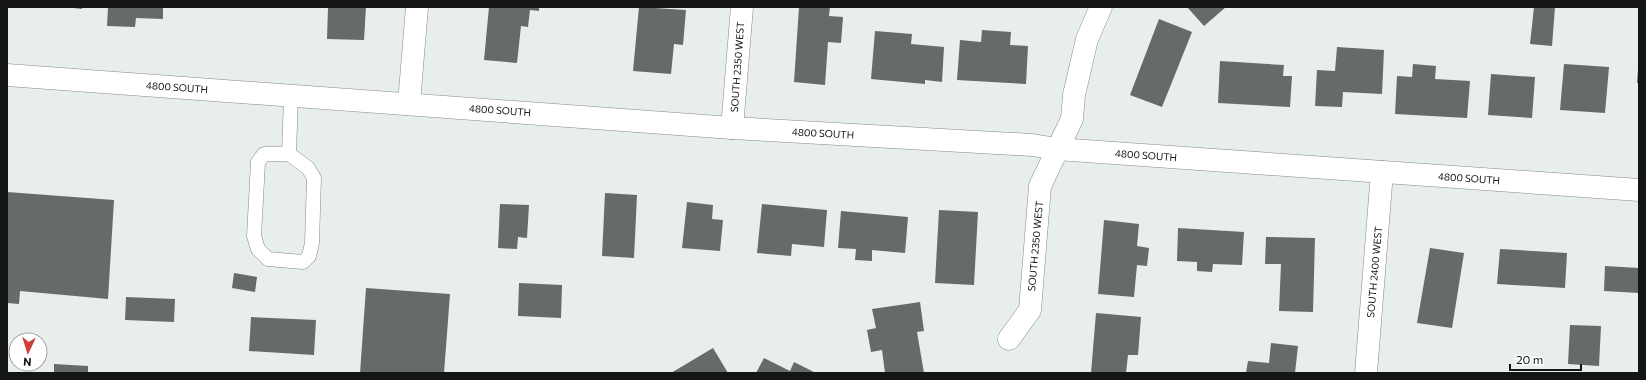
<svg xmlns="http://www.w3.org/2000/svg" width="1646" height="380" font-family="Commissioner,sans-serif">
  <style>
    .building { fill: #666b68 }
    .lines { fill: none; stroke-linecap: round; stroke-linejoin: round }
    .service-casing { stroke: #858a87; stroke-width: 15 }
    .minor-casing { stroke: #858a87; stroke-width: 23 }
    .tertiary-casing { stroke: #858a87; stroke-width: 23 }
    .secondary-casing { stroke: #858a87; stroke-width: 23 }
    .service { stroke: #fff; stroke-width: 14 }
    .minor { stroke: #fff; stroke-width: 22 }
    .tertiary { stroke: #fff; stroke-width: 22 }
    .secondary { stroke: #fff; stroke-width: 22 }
    .labels { text-anchor: middle; stroke-width: 3; stroke-linejoin: round; paint-order: stroke }
    .street-label { font-size: 10px; fill: #141615; stroke: #fff }
  </style>
  <rect width="100%" height="100%" fill="#e8eeea"/>
  <g class="building">
    <polygon points="65,7 82,7 82,9"/>
    <polygon points="108,7 163,7 163,19 136,18 135,27 107,26"/>
    <polygon points="328,7 366,7 364,40 327,39"/>
    <polygon points="489,7 539,7 539,11 530,10 528,27 521,26 517,63 484,60"/>
    <polygon points="639,7 686,10 683,45 674,44 671,74 633,71"/>
    <polygon points="799,7 830,7 829,16 843,17 841,43 828,42 825,85 794,82"/>
    <polygon points="1187,7 1226,7 1204,26"/>
    <polygon points="1534,7 1555,7 1552,46 1530,44"/>
    <polygon points="1159,19 1192,32 1162,107 1130,95"/>
    <polygon points="982,30 1011,32 1010,45 1028,46 1026,84 957,80 960,40 981,42"/>
    <polygon points="875,31 912,34 911,44 944,47 942,82 925,80 925,84 871,79"/>
    <polygon points="1337,47 1384,50 1382,94 1343,92 1342,107 1315,106 1317,70 1335,71"/>
    <polygon points="1220,61 1284,65 1283,76 1292,76 1290,107 1218,103"/>
    <polygon points="1413,64 1436,66 1435,79 1470,81 1467,118 1395,114 1397,76 1412,77"/>
    <polygon points="1564,64 1609,67 1605,113 1560,110"/>
    <polygon points="1638,69 1639,69 1639,83 1637,83"/>
    <polygon points="1491,74 1535,77 1532,118 1488,115"/>
    <polygon points="7,192 114,200 108,299 20,291 19,304 7,303"/>
    <polygon points="605,193 637,195 634,258 602,256"/>
    <polygon points="687,202 713,205 712,219 723,220 720,251 682,248"/>
    <polygon points="500,204 529,205 527,238 518,237 517,249 498,248"/>
    <polygon points="762,204 827,210 824,247 792,244 791,256 757,253"/>
    <polygon points="939,210 978,212 974,285 935,283"/>
    <polygon points="841,211 908,217 905,253 872,250 872,261 855,260 856,249 838,248"/>
    <polygon points="1104,220 1139,224 1137,246 1149,248 1147,266 1137,265 1134,297 1098,294"/>
    <polygon points="1178,228 1244,232 1242,265 1213,264 1212,272 1197,271 1197,262 1177,261"/>
    <polygon points="1266,237 1315,238 1313,312 1279,311 1281,264 1265,264"/>
    <polygon points="1430,248 1464,253 1452,328 1417,323"/>
    <polygon points="1500,249 1567,253 1565,288 1497,284"/>
    <polygon points="1605,266 1639,268 1639,293 1604,291"/>
    <polygon points="234,273 257,277 255,292 232,288"/>
    <polygon points="519,283 562,285 561,318 518,316"/>
    <polygon points="366,288 450,294 444,373 360,373"/>
    <polygon points="126,297 175,299 174,322 125,320"/>
    <polygon points="920,302 924,331 917,332 924,373 885,373 882,350 871,352 867,330 876,328 872,309"/>
    <polygon points="1096,313 1141,317 1138,355 1128,355 1126,373 1091,373"/>
    <polygon points="251,317 316,320 314,355 249,351"/>
    <polygon points="1570,325 1601,326 1599,366 1568,364"/>
    <polygon points="1271,343 1298,346 1295,373 1246,373 1248,361 1269,363"/>
    <polygon points="713,348 728,373 671,373"/>
    <polygon points="764,358 790,371 794,362 814,372 756,373"/>
    <polygon points="54,364 88,366 88,373 54,373"/>
  </g>
  <g class="lines">
    <g class="service-casing">
      <g id="service">
        <polygon points="264,154 289,154 308,168 314,178 312,243 309,256 303,262 268,259 258,249 254,236 258,162"/>
        <polyline points="289,154 291,95"/>
      </g>
    </g>
    <g class="minor-casing">
      <g id="minor">
        <polyline points="732,128 742,7"/>
        <polyline points="1009,339 1030,310 1040,186 1072,119 1074,95 1087,39 1101,7"/>
        <polyline points="1366,373 1382,172"/>
      </g>
    </g>
    <g class="tertiary-casing">
      <polyline id="tertiary" points="409,103 417,7"/>
    </g>
    <g class="secondary-casing">
      <polyline id="secondary" points="7,75 732,128 1032,145 1057,149 1639,190"/>
    </g>
    <use href="#service" class="service"/>
    <use href="#minor" class="minor"/>
    <use href="#tertiary" class="tertiary"/>
    <use href="#secondary" class="secondary"/>
  </g>
  <g class="labels">
    <g class="street-label">
      <text transform="translate(737 67) rotate(-86)" y="4">SOUTH 2350 WEST</text>
      <text transform="translate(177 87) rotate(4)" y="4">4800 SOUTH</text>
      <text transform="translate(500 110) rotate(4)" y="4">4800 SOUTH</text>
      <text transform="translate(823 133) rotate(3)" y="4">4800 SOUTH</text>
      <text transform="translate(1146 155) rotate(4)" y="4">4800 SOUTH</text>
      <text transform="translate(1469 178) rotate(4)" y="4">4800 SOUTH</text>
      <text transform="translate(1035 246) rotate(-85)" y="4">SOUTH 2350 WEST</text>
      <text transform="translate(1374 272) rotate(-85)" y="4">SOUTH 2400 WEST</text>
    </g>
  </g>
  <rect width="1646" height="380" fill="none" stroke="#141615" stroke-width="16"/>
  <g transform="translate(28 352) rotate(184)"><circle r="19" fill="#ffffff" stroke="#a1a2a1"/>
  <path d="M0-3L7 15L0 10L-7 15Z" fill="#cd4033"/>
  <text y="-6" font-size="11" font-weight="bold" text-anchor="middle" fill="#141615">N</text>
  </g>
  <path d="M1510 364v6h71v-6" fill="none" stroke="#141615" stroke-width="2"/>
  <text x="1516" y="364" font-size="12" fill="#141615" stroke="#ffffff" stroke-width="3" paint-order="stroke">20 m</text>
</svg>
